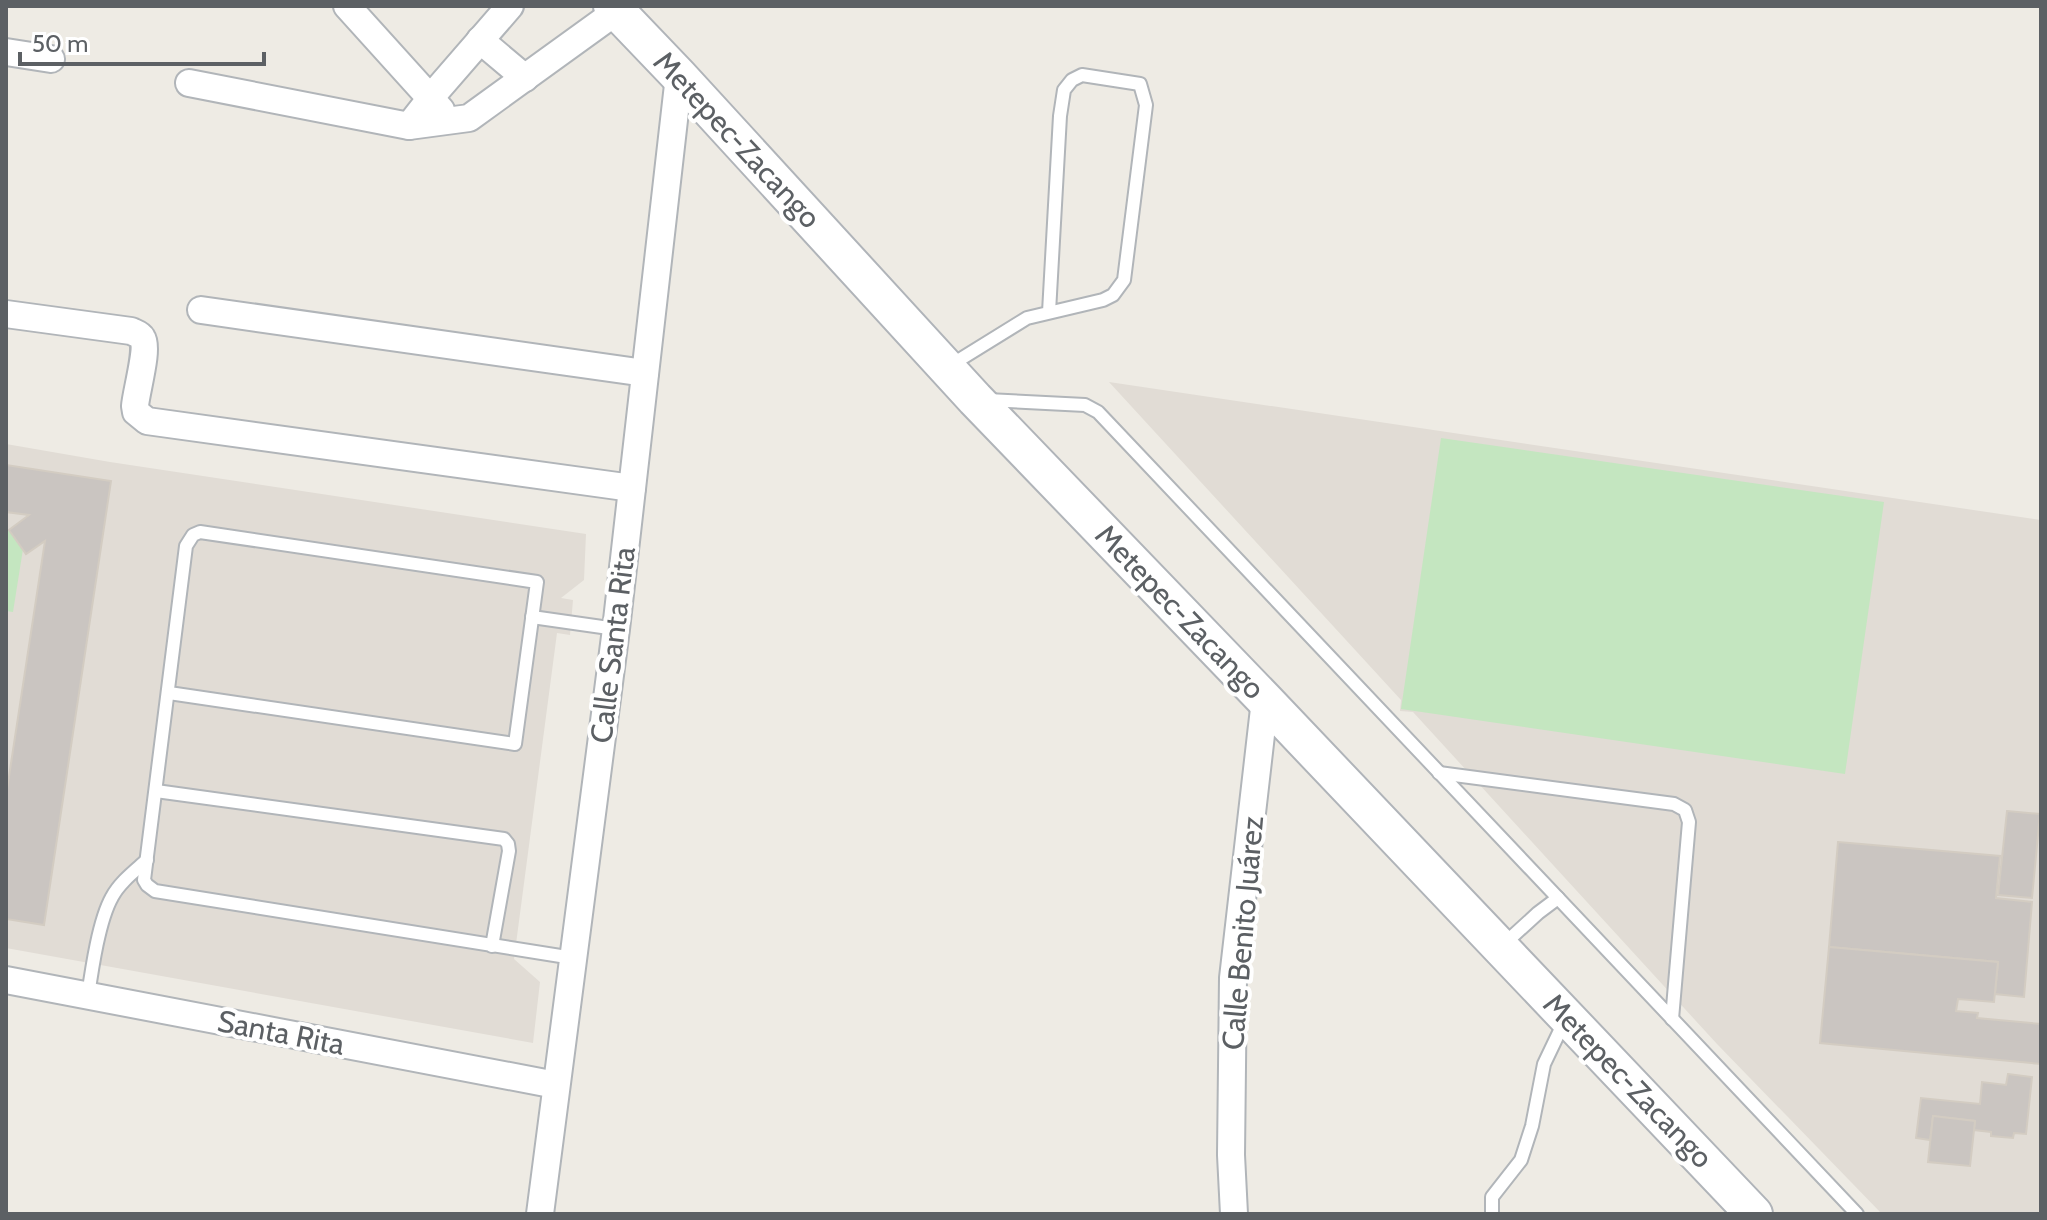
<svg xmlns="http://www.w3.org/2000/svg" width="2047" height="1220" font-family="Cabin,sans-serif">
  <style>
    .education { fill: #e1dcd5 }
    .green { fill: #c4e6c0 }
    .building { fill: #cac5c1; stroke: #d3ccc2; stroke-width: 2 }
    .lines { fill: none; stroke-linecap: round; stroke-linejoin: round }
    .lane-casing { stroke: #b1b5b9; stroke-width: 16 }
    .street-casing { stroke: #b1b5b9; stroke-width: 30 }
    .secondary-casing { stroke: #b0b4b9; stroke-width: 40 }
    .lane { stroke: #fff; stroke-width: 12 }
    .street { stroke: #fff; stroke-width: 26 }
    .secondary { stroke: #fff; stroke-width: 36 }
    .labels { text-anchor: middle; stroke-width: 8; stroke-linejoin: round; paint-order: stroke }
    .street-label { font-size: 30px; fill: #5c6064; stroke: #fff }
  </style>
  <rect width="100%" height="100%" fill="#eeebe4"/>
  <g class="education">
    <polygon points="1109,382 2041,520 2041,1214 1882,1214 1717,1044 1413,712 1400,711 1401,700"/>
    <polygon points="6,444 110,462 586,534 584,580 561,598 573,600 570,635 557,633 514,959 540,982 533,1043 6,948"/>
  </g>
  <g class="green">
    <polygon points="1441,438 1884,502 1845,774 1401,709"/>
    <polygon points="6,530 9,530 23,549 13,612 6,611"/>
  </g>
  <g class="building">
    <polygon points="6,465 111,481 44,925 6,919 6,796 45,541 26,554 9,530 29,515 6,512"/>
    <polygon points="2007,811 2040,814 2032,898 1998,895"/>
    <polygon points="1838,842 2000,856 1996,898 2032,902 2024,997 1995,994 1998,962 1829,947"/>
    <polygon points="1829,947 1998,962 1994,1002 1958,999 1956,1011 1978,1013 1977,1018 2041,1024 2041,1064 1820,1043"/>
    <polygon points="2008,1074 2032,1077 2026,1134 2014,1133 2013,1138 1991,1136 1991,1132 1974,1130 1975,1121 1933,1116 1930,1140 1916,1138 1921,1098 1980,1104 1982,1082 2006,1085"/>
    <polygon points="1933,1116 1975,1121 1970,1166 1928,1162"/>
  </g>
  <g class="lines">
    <g class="lane-casing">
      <g id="lane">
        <polyline points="951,365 1027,318 1103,300 1113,295 1124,280 1146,105 1140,84 1082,75 1072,80 1064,90 1060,116 1049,312"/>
        <polyline points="987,400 1085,405 1098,412 1857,1214"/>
        <polyline points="532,617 616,629"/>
        <polyline points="169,693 515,744 537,582 200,532 193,535 186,546 144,880 147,885 155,891 573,958"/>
        <polyline points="1439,773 1674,804 1685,810 1689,822 1672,1019"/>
        <polyline points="156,791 504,839 508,844 509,851 492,946"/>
        <polyline points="1503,945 1538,913 1558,898"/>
        <path d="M88,996c4,-28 11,-76 24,-99 8,-15 23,-26 35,-37"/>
        <polyline points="1492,1214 1492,1197 1521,1160 1532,1126 1544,1064 1565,1020"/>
      </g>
    </g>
    <g class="street-casing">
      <g id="street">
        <polyline points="347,6 441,110"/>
        <polyline points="480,40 525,78"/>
        <polyline points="6,52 51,59"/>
        <polyline points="189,83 409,126 469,118 617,11"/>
        <polyline points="409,126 438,89 510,6"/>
        <polyline points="201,310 645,373"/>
        <path d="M6,314l125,17c4,2 9,3 11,7 7,10 -6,54 -7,68l1,6 11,9 485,67"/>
        <polyline points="6,980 556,1085"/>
        <polyline points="540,1214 616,629 679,76"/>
        <polyline points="1234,1214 1231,1155 1233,978 1265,700"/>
      </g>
    </g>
    <g class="secondary-casing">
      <polyline id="secondary" points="612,6 679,76 975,399 1265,700 1754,1214"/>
    </g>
    <use href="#lane" class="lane"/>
    <use href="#street" class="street"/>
    <use href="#secondary" class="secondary"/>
  </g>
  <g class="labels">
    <g class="street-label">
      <text transform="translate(737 140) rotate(47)" y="10">Metepec-Zacango</text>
      <text transform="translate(1180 612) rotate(46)" y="10">Metepec-Zacango</text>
      <text transform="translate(613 645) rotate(-83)" y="10">Calle Santa Rita</text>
      <text transform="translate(1243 933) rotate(-85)" y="10">Calle Benito Juárez</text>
      <text transform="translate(281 1033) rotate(11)" y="10">Santa Rita</text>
      <text transform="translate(1628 1081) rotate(46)" y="10">Metepec-Zacango</text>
    </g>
  </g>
  <rect width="2047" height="1220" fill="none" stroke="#5c6064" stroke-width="16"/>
  <path d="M20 52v12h244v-12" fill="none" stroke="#5c6064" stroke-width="4"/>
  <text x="32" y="52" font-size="24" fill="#5c6064" stroke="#ffffff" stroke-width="6" paint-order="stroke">50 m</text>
</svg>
